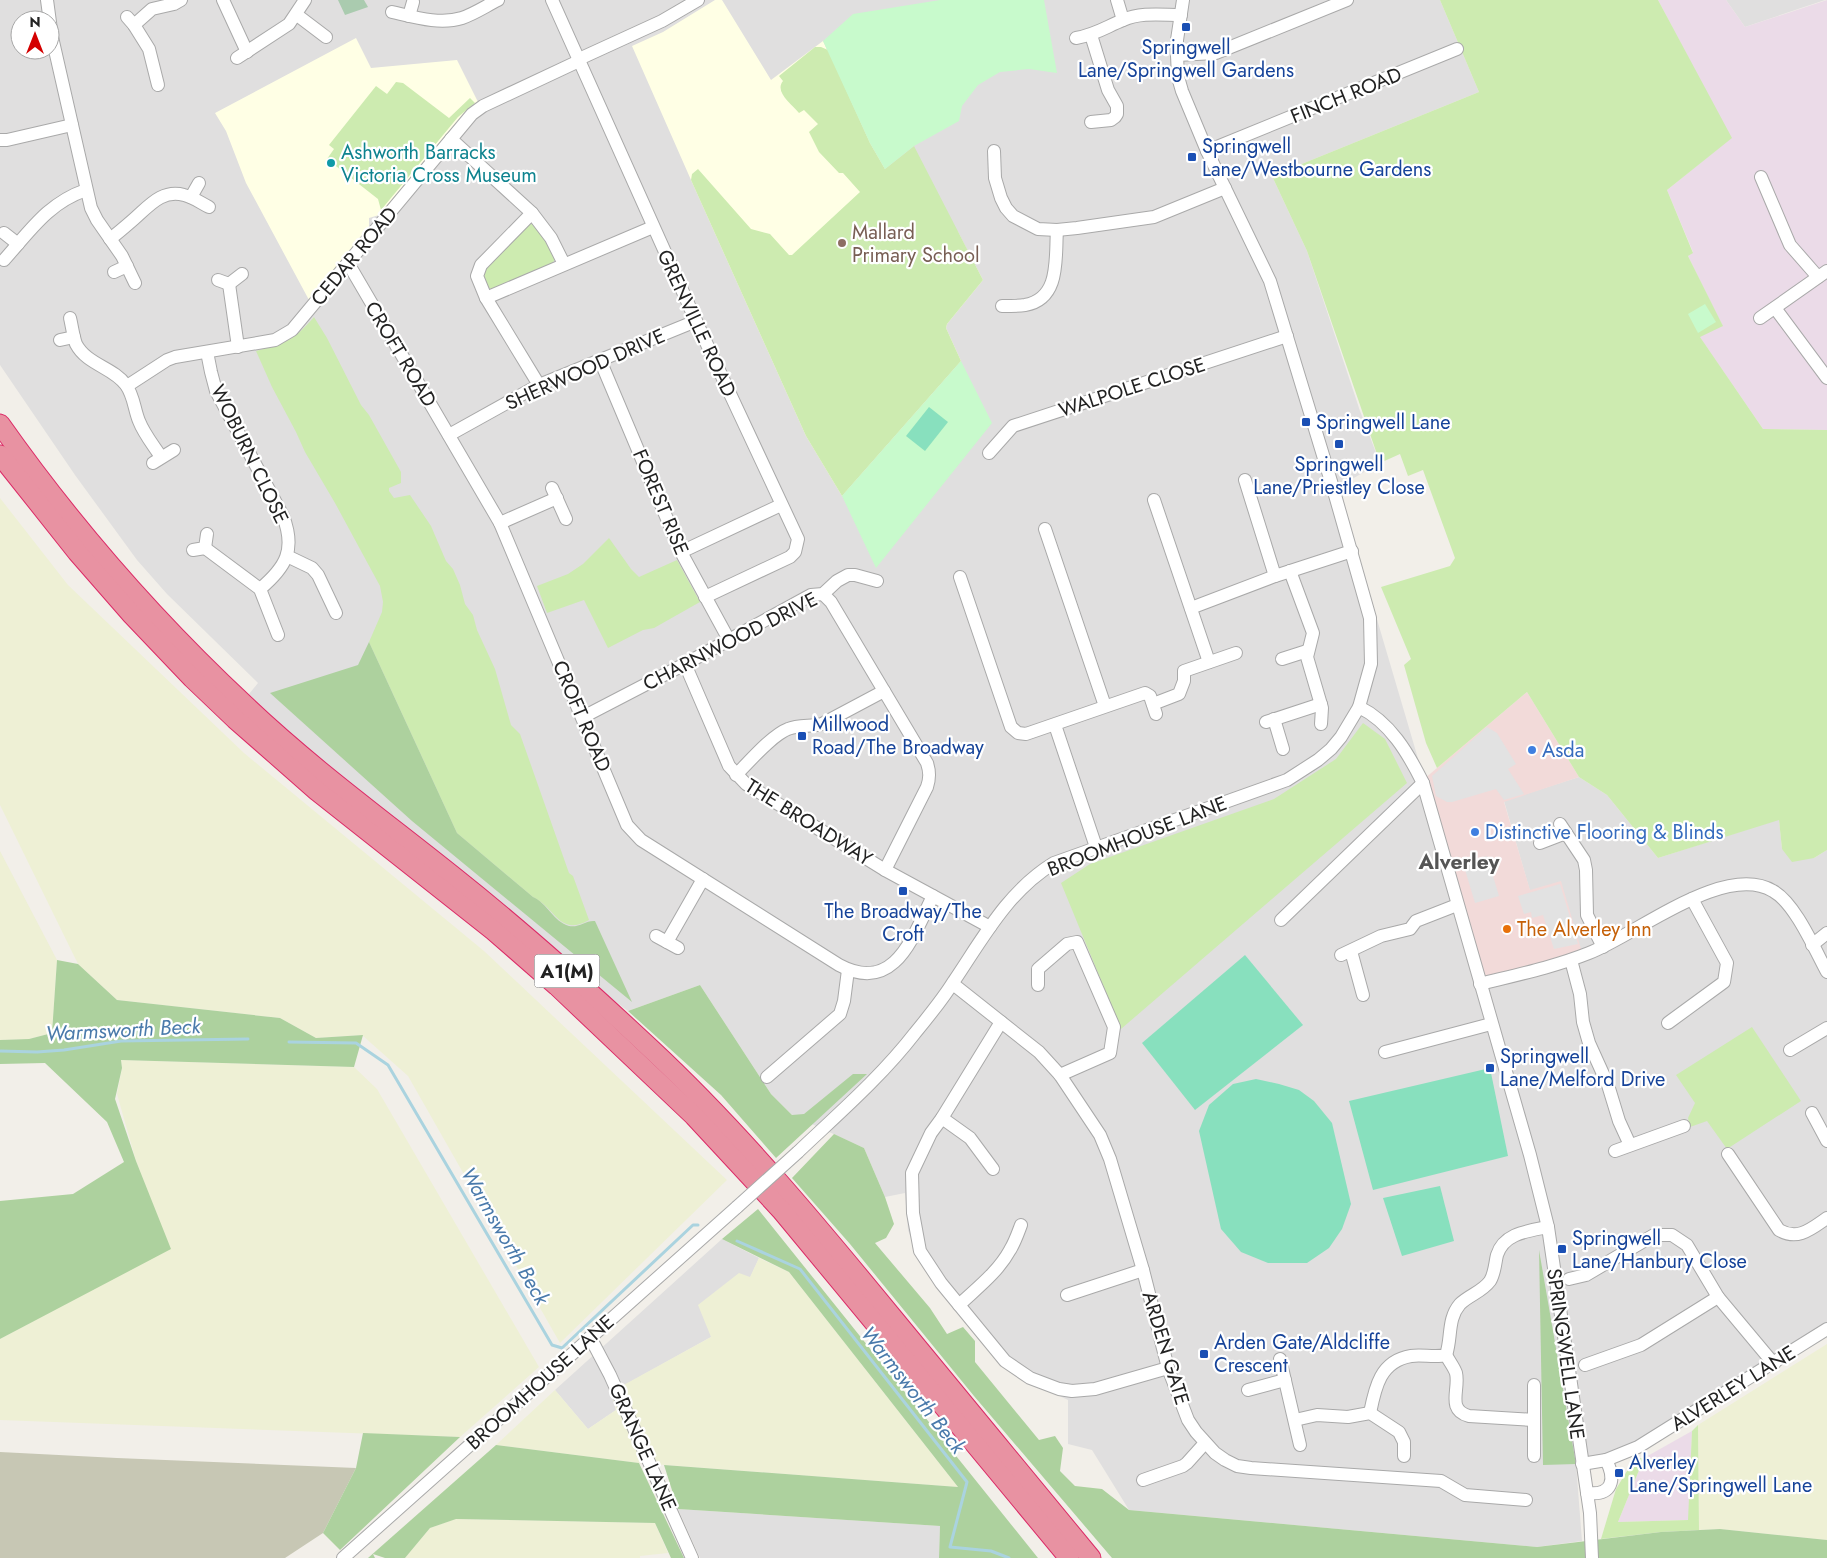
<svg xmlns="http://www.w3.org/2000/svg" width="1827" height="1558" font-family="Jost,sans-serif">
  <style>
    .residential { fill: #e0dfdf; fill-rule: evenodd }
    .commercial { fill: #f2dad9 }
    .industrial { fill: #ebdbe8 }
    .education { fill: #ffffe5 }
    .construction { fill: #c7c7b4 }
    .farmland { fill: #eef0d5 }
    .grass { fill: #cdebb0 }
    .forest { fill: #add19e }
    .cemetery { fill: #aacbaf }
    .park { fill: #c8facc }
    .pitch { fill: #88e0be }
    .parking { fill: #e2e2e2 }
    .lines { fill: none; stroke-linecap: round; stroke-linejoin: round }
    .stream { stroke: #aad3df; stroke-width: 3 }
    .minor-casing { stroke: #a9a9a9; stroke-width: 14 }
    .highway-casing { stroke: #dc2a67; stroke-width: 21 }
    .minor { stroke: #fff; stroke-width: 12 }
    .highway { stroke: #e892a2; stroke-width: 19 }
    .minor-bridge-casing { stroke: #a9a9a9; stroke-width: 14; stroke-linecap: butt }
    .minor-bridge { stroke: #fff; stroke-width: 12 }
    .transit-dot { fill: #1a4fb4; stroke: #fff; stroke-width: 2 }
    .culture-dot { fill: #0f9aa8; stroke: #fff; stroke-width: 2 }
    .education-dot { fill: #8d6e63; stroke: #fff; stroke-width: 2 }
    .shop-dot { fill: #3f7fe0; stroke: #fff; stroke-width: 2 }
    .food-dot { fill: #e8710a; stroke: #fff; stroke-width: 2 }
    .labels { text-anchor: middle; stroke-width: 4.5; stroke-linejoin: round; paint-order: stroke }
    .shield { fill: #fff; stroke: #646464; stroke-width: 1 }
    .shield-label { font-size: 19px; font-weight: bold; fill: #222 }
    .transit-label { font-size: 20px; fill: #164399; stroke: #fff; text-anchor: start }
    .street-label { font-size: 20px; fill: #222; stroke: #fff }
    .culture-label { font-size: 20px; fill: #0d838f; stroke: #fff; text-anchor: start }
    .education-label { font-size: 20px; fill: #785e54; stroke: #fff; text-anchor: start }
    .shop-label { font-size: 20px; fill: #366cbe; stroke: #fff; text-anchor: start }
    .food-label { font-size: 20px; fill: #c56008; stroke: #fff; text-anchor: start }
    .neighbourhood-label { font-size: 21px; font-weight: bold; fill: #555; stroke: #fff }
    .water-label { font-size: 21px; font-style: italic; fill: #4a7aab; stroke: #fff }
  </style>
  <rect width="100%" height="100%" fill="#f2efe9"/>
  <g class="residential">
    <path d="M0,0h1440l39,92 -207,84 35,75 53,160 20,52 -42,24 84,285 108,119 -26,-90 75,-24 28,18 51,63 121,-39 3,30 32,9 13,-8v479l-221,131 -30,4 6,77 -45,6 -408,-37 -37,-60 -24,-6v-44l-45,-21 -106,-124 -9,-25 -3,-37 -20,4 -21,-49 -72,-33 -21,-21 -71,-109 -72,26 -28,-21 -39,-36 -262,-213 -50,-47 9,-11 -91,-89 -30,-34 -62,-85 -75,-110zM20,20h30v30h-30z"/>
    <polygon points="1726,0 1825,0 1745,27"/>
    <polygon points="722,1239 759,1258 750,1278 711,1337 612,1392 616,1410 588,1429 555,1390"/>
    <polygon points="678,1509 940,1526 939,1558 700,1558"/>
  </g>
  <polygon class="commercial" points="1527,692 1579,777 1504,802 1530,890 1561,881 1584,959 1486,988 1424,779"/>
  <g class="industrial">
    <polygon points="1658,0 1726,0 1745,27 1827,0 1827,430 1763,429 1699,336 1722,325 1688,256 1693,252 1667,190 1731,138"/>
    <polygon points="1692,1431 1689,1520 1618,1522 1644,1458"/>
  </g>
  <g class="education">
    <polygon points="715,0 722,0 771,80 823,41 870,143 885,169 958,232 983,280 947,324 946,328 961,361 842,496 806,436 691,180 632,46 663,32"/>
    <polygon points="356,38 371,68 457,60 478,102 463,114 379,215 369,218 369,227 309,300 246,183 226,131 215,113"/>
  </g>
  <polygon class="construction" points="0,1452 117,1458 356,1468 323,1533 285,1558 0,1558"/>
  <g class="farmland">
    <polygon points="0,498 68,585 244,753 484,951 727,1180 560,1343 408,1076 362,1035 316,1038 280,1018 117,1000 78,964 0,805"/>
    <polygon points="0,851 57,960 52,1033 29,1039 0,1040"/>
    <polygon points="121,1060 354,1067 377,1089 539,1367 460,1437 0,1420 0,1339 170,1248 136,1161 117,1094 122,1068"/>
    <polygon points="759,1258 789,1272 958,1487 639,1463 496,1445 555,1390 588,1429 616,1410 611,1392 711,1337 698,1305 739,1273 750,1277"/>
    <polygon points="1827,1344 1827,1540 1720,1529 1699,1530 1698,1425"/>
    <polygon points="455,1519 655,1523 668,1553 640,1556 640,1558 405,1558 430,1528"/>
  </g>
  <g class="grass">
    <polygon points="1440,0 1658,0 1732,138 1667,190 1693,253 1688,256 1723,326 1700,337 1763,429 1827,430 1827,850 1814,858 1792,862 1782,849 1779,820 1658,858 1607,795 1579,777 1527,692 1437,768 1426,743 1404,665 1411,659 1381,587 1450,566 1455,558 1423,470 1408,476 1400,454 1380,463 1307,251 1272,176 1479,92"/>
    <path d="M815,47h6l7,3 42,93 15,26 29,-23 69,134 -36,44 -1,4 15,33 -119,135 -36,-60 -115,-256 1,-6 6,-5 53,60 19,5 19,21h3l68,-63 -17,-19h-4l-20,-21 -10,-20 9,-8 -14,-14 -5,3c-7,-9 -25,-21 -16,-32l-4,-5z"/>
    <polygon points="396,82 403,83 449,118 470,98 475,103 458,117 381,210 378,199 327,159 334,149 329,145 376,86 387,94"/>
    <polygon points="530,224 534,224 555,254 554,261 549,266 492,289 488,288 482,270"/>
    <path d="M314,317l13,21 34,67 8,10 32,57v11l-12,5v3l5,7 16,-3 21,31 15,35 7,8 7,16 5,19 8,11 4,15 18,39 16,56 9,9 49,139 4,3 16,44c-30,17 -33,-12 -56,-23l-76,-64 -88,-191 13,-30 1,-10 -3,-16 -45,-83 -30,-51 -9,-20 -24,-45 -16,-36c31,-9 37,-10 58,-34z"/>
    <polygon points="609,538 631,569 639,577 677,560 700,602 654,628 643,630 608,648 584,600 547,613 537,586 568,574 583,564"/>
    <polygon points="1363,723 1385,739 1407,783 1121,1029 1061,883 1090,864 1274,799 1336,759"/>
    <polygon points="1752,1027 1801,1101 1727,1149 1707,1121 1690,1127 1688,1118 1695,1103 1676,1075"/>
    <polygon points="1698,1425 1699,1530 1661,1532 1601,1539 1616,1489 1635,1458 1644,1458 1618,1522 1688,1520 1692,1431"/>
  </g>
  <g class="forest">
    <path d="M369,642l88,191 76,64c14,6 21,25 36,29 10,2 17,-6 26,-5l37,81 -220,-181 -142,-128 88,-28z"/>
    <polygon points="57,960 78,964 117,1000 280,1018 316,1038 363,1035 354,1067 121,1060 122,1068 115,1099 136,1161 171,1249 0,1339 0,1201 73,1194 124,1162 107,1122 45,1063 0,1064 0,1040 29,1039 52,1033"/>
    <polygon points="700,985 771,1094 792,1115 804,1114 853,1074 867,1074 776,1158 721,1095 628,1011"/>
    <polygon points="834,1134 864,1148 885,1197 894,1224 886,1238 875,1243 930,1308 947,1334 963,1327 975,1341 975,1362 1039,1440 1055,1436 1063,1448 1060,1471 1075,1486 1102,1489 1129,1510 1537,1547 1661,1532 1720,1529 1827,1540 1827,1558 1112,1558 974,1396 850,1244 792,1178"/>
    <polygon points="758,1209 1038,1558 939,1558 940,1526 678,1509 664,1465 958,1487 789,1272 722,1239"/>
    <polygon points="1539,1250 1576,1464 1543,1465"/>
    <polygon points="363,1433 460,1437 340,1550 323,1533 356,1468"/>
    <polygon points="496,1445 639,1463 684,1558 671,1558 655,1523 456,1519 430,1528 405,1558 385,1558 373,1554 375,1558 368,1558"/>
  </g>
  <polygon class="cemetery" points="338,0 364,0 368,7 345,15"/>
  <g class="park">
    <polygon points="940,0 1044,0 1057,73 1029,69 1000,72 978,85 962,106 959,121 914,146 885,169 870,143 823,41 853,14"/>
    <polygon points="1705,304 1716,322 1698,333 1688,314"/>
    <polygon points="961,361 992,423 876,568 842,496"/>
  </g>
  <g class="pitch">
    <polygon points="929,407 948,422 925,451 906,436"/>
    <polygon points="1245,955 1303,1025 1195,1110 1142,1043"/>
    <polygon points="1490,1068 1508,1156 1373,1190 1349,1101"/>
    <polygon points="1256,1079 1279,1084 1299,1090 1314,1101 1332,1123 1351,1204 1342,1229 1329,1248 1307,1263 1268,1263 1241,1252 1221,1229 1199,1131 1209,1105 1233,1084"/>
    <polygon points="1440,1186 1454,1241 1402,1256 1383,1198"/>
  </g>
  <g class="parking">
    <polygon points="1487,727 1497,733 1516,764 1508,769 1524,794 1504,800 1496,789 1452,802 1447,802 1436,796 1432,776"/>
    <polygon points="1487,856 1499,896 1475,903 1463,863"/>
    <polygon points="1560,884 1578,944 1554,949 1543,915 1532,918 1531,912 1524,914 1518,896"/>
  </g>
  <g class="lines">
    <g class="stream">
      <polyline points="289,1042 356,1043 388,1065 552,1345 562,1348 693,1225 698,1225"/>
      <polyline points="0,1051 37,1052 64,1050 121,1041 248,1039"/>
      <polyline points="737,1241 800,1269 967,1482 950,1547 991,1551 1009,1558"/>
    </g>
    <g class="minor-casing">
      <g id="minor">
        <polyline points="47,0 52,37 91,208 97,220 122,256 135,283"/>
        <polyline points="223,0 247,52"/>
        <polyline points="552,0 696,321 798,539 795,552 790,557 705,597"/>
        <polyline points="1117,0 1123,20"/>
        <path d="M392,12c22,5 48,13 70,6 12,-4 24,-12 36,-18"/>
        <polyline points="297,15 326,37"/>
        <polyline points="409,16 413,2"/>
        <polyline points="127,17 134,25 149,49 158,85"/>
        <polyline points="134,25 152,9 174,4 181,0"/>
        <polyline points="1091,35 1108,90 1117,106 1117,114 1115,117 1111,120 1091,122"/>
        <path d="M1076,38c19,-3 30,-11 47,-18 18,-8 39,-5 58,-5"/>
        <polyline points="1177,55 1216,53 1347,0"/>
        <polyline points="237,58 289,24 305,0"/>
        <polyline points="579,59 662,21 698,0"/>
        <polyline points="451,139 532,213 551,238 564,264"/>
        <polyline points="0,140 7,140 72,125"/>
        <polyline points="994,151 995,178 1001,198 1006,208 1013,216 1038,229 1057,230 1077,228 1154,217 1225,188"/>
        <polyline points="1207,151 1457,49"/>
        <polyline points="1761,177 1790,245 1818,277"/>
        <polyline points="191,197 199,183"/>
        <polyline points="532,213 481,265 477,276 486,298 539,385"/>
        <polyline points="4,233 18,244"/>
        <path d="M110,239c8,-6 16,-13 24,-20 15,-13 28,-30 50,-24 9,2 17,8 25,12"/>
        <path d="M4,260c26,-29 44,-57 82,-70"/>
        <path d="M348,263l152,260 127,302 14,15 198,125c56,30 74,-29 94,-69"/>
        <polyline points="114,272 127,266"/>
        <polyline points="218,280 229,284 242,274"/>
        <polyline points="229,284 238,347"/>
        <polyline points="486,298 653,227"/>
        <path d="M1002,306c7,0 16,0 23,-1 36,-6 30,-48 32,-75"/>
        <polyline points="1775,308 1827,378"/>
        <path d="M70,318c2,8 3,18 6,26 11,21 37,23 50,41 8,11 8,24 13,36 5,13 15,25 22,36"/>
        <polyline points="1760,318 1827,271"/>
        <polyline points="60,340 74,337"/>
        <path d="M207,352l4,20 5,19 67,125c13,34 3,51 -23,73"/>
        <polyline points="600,360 681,552 729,640"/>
        <polyline points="127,386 167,360 175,357 275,340 292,330 472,114 483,106 579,61"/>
        <polyline points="449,435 539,385 696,321"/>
        <polyline points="989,453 1013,426 1287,336"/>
        <polyline points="153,463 174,450"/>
        <polyline points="1245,480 1275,576"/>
        <polyline points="552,488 566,519"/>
        <polyline points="1154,500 1209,662"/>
        <polyline points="500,523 557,498"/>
        <polyline points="1045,529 1105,706"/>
        <polyline points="205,548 260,589 278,635"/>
        <polyline points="193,550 205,548 207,534"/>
        <polyline points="681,552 781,505"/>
        <polyline points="287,556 312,568 318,575 336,613"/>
        <polyline points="1290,571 1313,633 1307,657 1322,708 1321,724"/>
        <polyline points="960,577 1011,727 1018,733 1026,734 1145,693 1150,696 1156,714"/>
        <path d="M823,594l8,8 96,161c3,9 3,15 0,24l-42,83"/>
        <polyline points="1191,608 1275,576 1352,551"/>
        <polyline points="1282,659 1307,651"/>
        <polyline points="685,664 729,766 746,784 885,870 990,927"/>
        <polyline points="1153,704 1179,694 1184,681 1184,671 1236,653"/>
        <path d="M1359,707c31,15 49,46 64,76l107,372 18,72 42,286 2,45"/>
        <polyline points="583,717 685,664 811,595 823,594 837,581 848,575 855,575 877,581"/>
        <polyline points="1274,719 1283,749"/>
        <polyline points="1266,722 1321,704"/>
        <polyline points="1055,725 1096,847"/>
        <path d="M736,775c13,-13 36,-40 52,-46 11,-5 23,-2 34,-5l62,-33"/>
        <polyline points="1560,824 1584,860 1586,870 1587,915 1603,947"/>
        <polyline points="1540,843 1566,833"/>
        <polyline points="1281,920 1423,783"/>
        <polyline points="656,936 678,948"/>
        <polyline points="667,942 703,879"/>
        <polyline points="1812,945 1827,933"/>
        <polyline points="1351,951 1363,995"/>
        <polyline points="1341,955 1381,936 1410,929 1416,921 1457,905"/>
        <polyline points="1571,960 1580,994 1583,1022 1589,1043 1608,1085 1619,1121 1630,1145"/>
        <polyline points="953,984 1039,1052 1060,1075 1100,1135 1110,1159 1143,1270 1168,1368 1188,1420 1196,1432 1215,1453 1225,1460 1237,1466 1251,1468 1441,1481 1465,1495 1526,1500"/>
        <path d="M1480,984c36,-9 74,-17 109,-31 47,-18 135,-91 184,-62 22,12 42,59 54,81"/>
        <polyline points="1038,985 1038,969 1067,944 1077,942 1114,1027 1110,1053 1060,1075"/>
        <polyline points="1001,1022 942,1118 931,1133 912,1173 913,1213 920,1251 941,1283 1005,1361 1030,1378 1059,1389 1072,1391 1095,1389 1168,1368"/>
        <polyline points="1668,1023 1724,982 1727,963 1692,899"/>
        <polyline points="1790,1050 1827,1028"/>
        <polyline points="1385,1052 1491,1024"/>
        <polyline points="767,1077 840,1014 844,1001 848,970"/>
        <polyline points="1812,1113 1827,1141"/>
        <polyline points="942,1118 970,1138 993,1169"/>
        <polyline points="1615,1151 1684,1126"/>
        <path d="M798,1152c40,-38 83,-75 117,-119 14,-17 28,-34 39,-52 29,-43 54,-90 100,-118l233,-83 31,-20 13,-11 10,-12 18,-30 12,-43 -1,-46 -37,-130 -63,-207 -63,-130 -25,-60 -4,-14 -1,-22v-15l6,-40"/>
        <path d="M1728,1154l51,76c19,11 32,-1 48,-12"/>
        <polyline points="1569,1279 1586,1275 1654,1235 1672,1235 1687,1245 1718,1297 1774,1364"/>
        <polyline points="1067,1295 1143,1270"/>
        <path d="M959,1305c18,-17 39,-33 51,-55 5,-8 8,-17 11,-25"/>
        <polyline points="590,1337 610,1375 692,1558"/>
        <path d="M1446,1355c3,6 8,12 10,18 4,16 -10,37 13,43l65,4"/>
        <polyline points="1280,1359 1300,1445"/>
        <polyline points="1585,1365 1641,1345 1718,1297"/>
        <polyline points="1248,1390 1285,1380"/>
        <path d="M1370,1413c5,-25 10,-52 41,-57 11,-2 24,2 35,-1 6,-17 1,-36 14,-51 9,-9 22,-12 30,-23 5,-8 5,-18 7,-26 7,-22 31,-24 51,-28"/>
        <polyline points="1295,1420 1317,1415 1348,1417 1370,1413 1399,1432 1404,1442 1404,1456"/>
        <polyline points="1534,1456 1534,1385"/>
        <polyline points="1582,1464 1606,1460 1638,1447 1827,1329"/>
        <polyline points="1143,1480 1183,1466 1187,1463 1205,1443"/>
        <path d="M1587,1493c26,3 29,-14 19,-33"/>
        <polyline points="343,1558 737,1207"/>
      </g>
    </g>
    <g class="highway-casing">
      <g id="highway">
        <path d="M0,424c72,102 154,196 245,281 65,62 138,115 208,171 68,54 133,112 197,172 89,83 167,177 244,271 66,80 131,159 197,239"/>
        <polyline points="0,455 77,552 132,615 192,678 235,719 317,791 494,931 557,986 694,1116 781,1210 1069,1558"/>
      </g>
    </g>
    <use href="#minor" class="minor"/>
    <use href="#highway" class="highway"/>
    <g class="minor-bridge-casing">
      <polyline id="minor-bridge" points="737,1207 798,1152"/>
    </g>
    <use href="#minor-bridge" class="minor-bridge"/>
  </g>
  <g class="transit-dot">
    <rect x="1181" y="22" width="10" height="10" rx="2.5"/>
    <rect x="1187" y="152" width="10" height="10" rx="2.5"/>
    <rect x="1301" y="417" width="10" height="10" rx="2.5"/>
    <rect x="1334" y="439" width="10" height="10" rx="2.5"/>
    <rect x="797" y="731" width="10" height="10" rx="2.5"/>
    <rect x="898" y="886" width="10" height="10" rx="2.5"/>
    <rect x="1485" y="1063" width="10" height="10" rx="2.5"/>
    <rect x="1557" y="1244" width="10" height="10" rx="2.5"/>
    <rect x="1199" y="1349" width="10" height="10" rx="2.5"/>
    <rect x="1614" y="1468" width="10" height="10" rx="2.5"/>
  </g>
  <circle class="culture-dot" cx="331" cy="163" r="5"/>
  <circle class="education-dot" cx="842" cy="243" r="5"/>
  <g class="shop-dot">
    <circle cx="1532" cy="750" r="5"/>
    <circle cx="1475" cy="832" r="5"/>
  </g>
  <circle class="food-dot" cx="1507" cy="929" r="5"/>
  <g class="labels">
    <rect class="shield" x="534.5" y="954.5" width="65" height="33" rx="4"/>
    <g class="shield-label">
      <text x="567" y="978">A1(M)</text>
    </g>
    <g class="transit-label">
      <text x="1186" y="54" text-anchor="middle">Springwell<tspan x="1186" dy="23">Lane/Springwell Gardens</tspan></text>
      <text x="1202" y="153">Springwell<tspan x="1202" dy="23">Lane/Westbourne Gardens</tspan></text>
      <text x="1316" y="429">Springwell Lane</text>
      <text x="1339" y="471" text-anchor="middle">Springwell<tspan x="1339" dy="23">Lane/Priestley Close</tspan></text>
      <text x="812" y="731">Millwood<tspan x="812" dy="23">Road/The Broadway</tspan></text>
      <text x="903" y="918" text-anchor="middle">The Broadway/The<tspan x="903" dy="23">Croft</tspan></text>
      <text x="1500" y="1063">Springwell<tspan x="1500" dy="23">Lane/Melford Drive</tspan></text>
      <text x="1572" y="1245">Springwell<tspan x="1572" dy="23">Lane/Hanbury Close</tspan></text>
      <text x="1214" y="1349">Arden Gate/Aldcliffe<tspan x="1214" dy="23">Crescent</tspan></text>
      <text x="1629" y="1469">Alverley<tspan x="1629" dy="23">Lane/Springwell Lane</tspan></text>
    </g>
    <g class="street-label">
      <text transform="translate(1346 95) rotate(-22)" y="7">FINCH ROAD</text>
      <text transform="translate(354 256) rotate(-50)" y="7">CEDAR ROAD</text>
      <text transform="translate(697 323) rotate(65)" y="7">GRENVILLE ROAD</text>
      <text transform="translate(401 354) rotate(59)" y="7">CROFT ROAD</text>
      <text transform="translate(585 369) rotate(-24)" y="7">SHERWOOD DRIVE</text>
      <text transform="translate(1132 387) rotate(-18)" y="7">WALPOLE CLOSE</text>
      <text transform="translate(250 454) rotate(64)" y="7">WOBURN CLOSE</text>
      <text transform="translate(661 502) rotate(67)" y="7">FOREST RISE</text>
      <text transform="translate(730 641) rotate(-27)" y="7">CHARNWOOD DRIVE</text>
      <text transform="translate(582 716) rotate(67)" y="7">CROFT ROAD</text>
      <text transform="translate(809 822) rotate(32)" y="7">THE BROADWAY</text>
      <text transform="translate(1137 836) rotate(-21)" y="7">BROOMHOUSE LANE</text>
      <text transform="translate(1166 1348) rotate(73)" y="7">ARDEN GATE</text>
      <text transform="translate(1566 1354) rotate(82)" y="7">SPRINGWELL LANE</text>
      <text transform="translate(540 1382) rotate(-42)" y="7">BROOMHOUSE LANE</text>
      <text transform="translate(1733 1388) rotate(-32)" y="7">ALVERLEY LANE</text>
      <text transform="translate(643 1447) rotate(66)" y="7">GRANGE LANE</text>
    </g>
    <g class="culture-label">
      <text x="341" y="159">Ashworth Barracks<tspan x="341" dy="23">Victoria Cross Museum</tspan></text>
    </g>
    <g class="education-label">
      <text x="852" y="239">Mallard<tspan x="852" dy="23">Primary School</tspan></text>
    </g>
    <g class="shop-label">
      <text x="1542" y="757">Asda</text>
      <text x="1485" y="839">Distinctive Flooring &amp; Blinds</text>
    </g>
    <g class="food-label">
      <text x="1517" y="936">The Alverley Inn</text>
    </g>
    <g class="neighbourhood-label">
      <text x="1459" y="869">Alverley</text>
    </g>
    <g class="water-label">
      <text transform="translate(123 1030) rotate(-3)" y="7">Warmsworth Beck</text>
      <text transform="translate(505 1236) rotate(60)" y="7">Warmsworth Beck</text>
      <text transform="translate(913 1390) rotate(52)" y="7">Warmsworth Beck</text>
    </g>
  </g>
  <g transform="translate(35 35)"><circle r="24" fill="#ffffff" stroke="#a7a7a7"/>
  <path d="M0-4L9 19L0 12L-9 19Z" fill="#d40000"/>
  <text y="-8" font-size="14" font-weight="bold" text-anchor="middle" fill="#222222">N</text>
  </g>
</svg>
